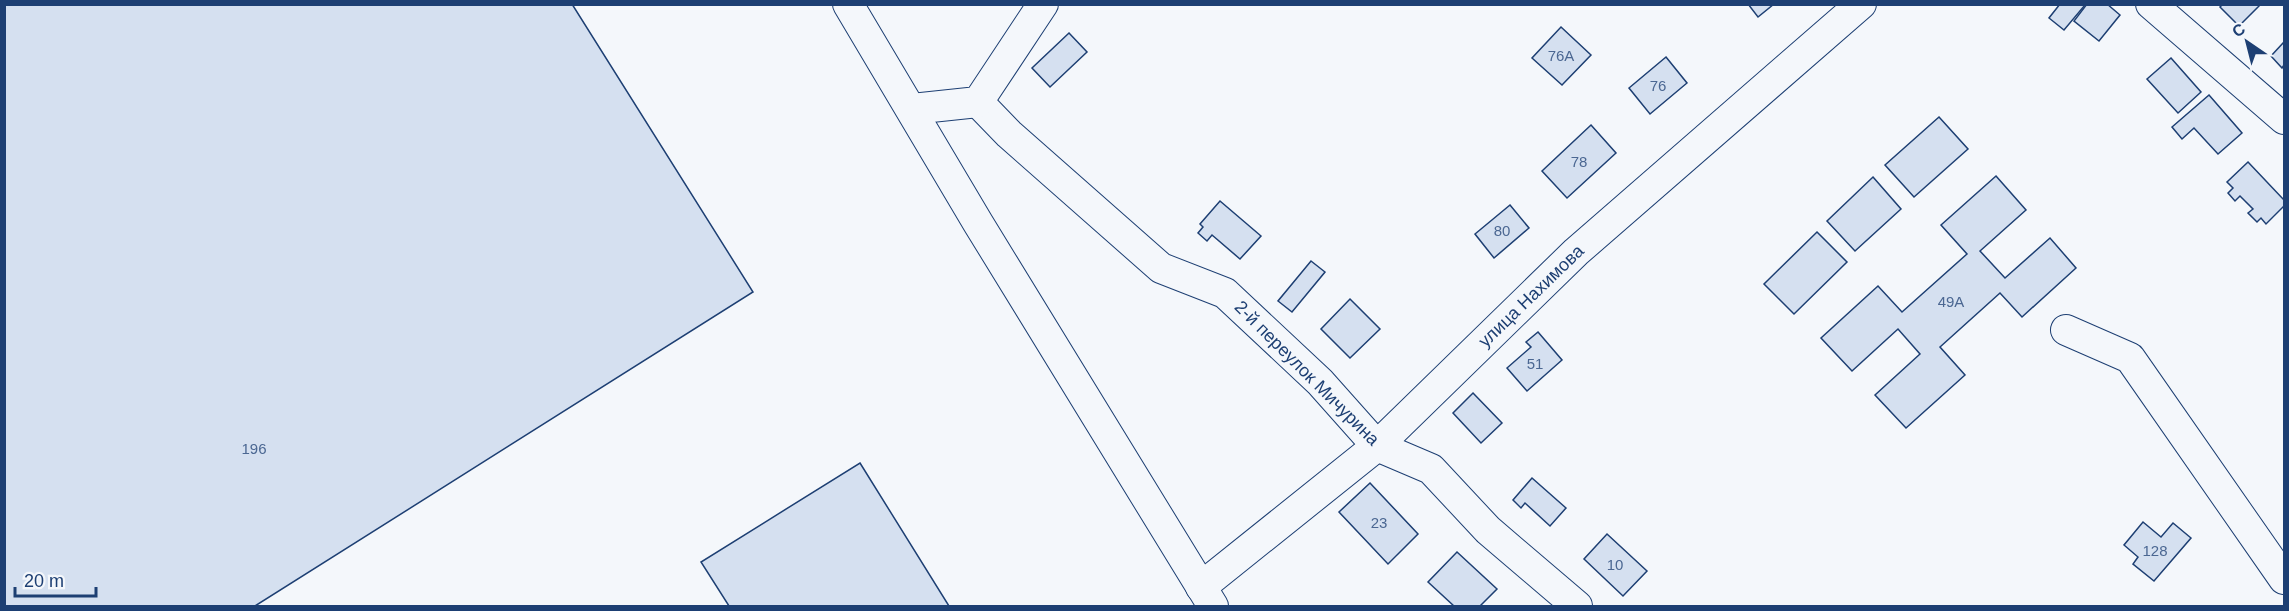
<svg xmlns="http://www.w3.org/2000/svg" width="2289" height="611" font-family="Arial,sans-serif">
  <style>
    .building { fill: #d5e0f0; stroke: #1d3f73; stroke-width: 1.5 }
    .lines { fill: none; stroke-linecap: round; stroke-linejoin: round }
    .minor-casing { stroke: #1d3f73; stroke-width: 32 }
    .minor { stroke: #f4f7fb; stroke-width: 30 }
    .labels { text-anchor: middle; stroke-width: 4.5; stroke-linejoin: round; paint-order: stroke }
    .number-label { font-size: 15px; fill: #4b6792 }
    .street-label { font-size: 18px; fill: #1d3f73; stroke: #f4f7fb }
  </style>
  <rect width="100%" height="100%" fill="#f4f7fb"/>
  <g class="building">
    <polygon points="4,4 572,4 753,292 255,606 4,606"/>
    <polygon points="1748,4 1774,4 1758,17"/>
    <polygon points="2060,4 2085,5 2064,30 2049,18"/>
    <polygon points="2087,4 2107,4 2120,15 2099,41 2074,21"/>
    <polygon points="2223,4 2257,4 2259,6 2239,26 2220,7"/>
    <polygon points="1561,27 1591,55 1562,85 1532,58"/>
    <polygon points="1069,33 1087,52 1050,87 1032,68"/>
    <polygon points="2284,42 2284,65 2282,68 2271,56"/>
    <polygon points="1666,57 1687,83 1650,114 1629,88"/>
    <polygon points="2171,58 2201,92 2178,113 2147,79"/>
    <polygon points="2209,95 2242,133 2218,154 2194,128 2182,139 2172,127"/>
    <polygon points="1939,117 1968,149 1914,197 1885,165"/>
    <polygon points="1591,125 1616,153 1567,198 1542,171"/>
    <polygon points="2248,162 2284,200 2284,206 2266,224 2261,218 2257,222 2248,213 2253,209 2240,196 2235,201 2228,193 2233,188 2227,182"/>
    <polygon points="1996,176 2026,210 1980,251 2005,278 2050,238 2076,268 2022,317 2000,293 1940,347 1965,375 1906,428 1875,395 1920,354 1898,329 1852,371 1821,338 1878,286 1902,312 1967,254 1941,225"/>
    <polygon points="1873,177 1901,209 1855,251 1827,221"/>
    <polygon points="1220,201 1261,236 1240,259 1212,235 1207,241 1198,233 1203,227 1200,224"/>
    <polygon points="1510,205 1529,228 1494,258 1475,234"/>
    <polygon points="1817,232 1847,262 1794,314 1764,284"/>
    <polygon points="1311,261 1325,272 1292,312 1278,301"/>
    <polygon points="1350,299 1380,329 1350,358 1321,329"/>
    <polygon points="1538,332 1562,360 1527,391 1507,368 1531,347 1526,342"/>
    <polygon points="1473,393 1502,423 1481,443 1453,413"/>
    <polygon points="860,463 949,606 729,606 701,562"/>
    <polygon points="1532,478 1566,508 1550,526 1525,503 1521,508 1513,500"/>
    <polygon points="1370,483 1418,534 1388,564 1339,512"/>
    <polygon points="2143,522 2161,537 2173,523 2191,538 2154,581 2133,564 2138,557 2124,545"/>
    <polygon points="1607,534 1647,571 1623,596 1584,559"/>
    <polygon points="1457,552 1497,589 1480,606 1454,606 1428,582"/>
  </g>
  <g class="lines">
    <g class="minor-casing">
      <g id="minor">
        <polyline points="848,4 978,223 1213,606"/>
        <polyline points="2151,4 2284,119"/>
        <polyline points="978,102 1009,134 1161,268 1225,293 1320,382 1377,446 1431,469 1488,530 1577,606"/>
        <polyline points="912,109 978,102 1043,4"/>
        <polyline points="2066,330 2130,358 2284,579"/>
        <polyline points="1201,587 1377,446 1576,252 1861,4"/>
      </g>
    </g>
    <use href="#minor" class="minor"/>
  </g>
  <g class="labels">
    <g class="number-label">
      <text x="1561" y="61">76А</text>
      <text x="1658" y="91">76</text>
      <text x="1579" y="167">78</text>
      <text x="1502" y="236">80</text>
      <text x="1951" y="307">49А</text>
      <text x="1535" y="369">51</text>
      <text x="254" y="454">196</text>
      <text x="1379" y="528">23</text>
      <text x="2155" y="556">128</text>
      <text x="1615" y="570">10</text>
    </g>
    <g class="street-label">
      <text transform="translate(1531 296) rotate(-44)" y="6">улица Нахимова</text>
      <text transform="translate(1307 373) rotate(45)" y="6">2-й переулок Мичурина</text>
    </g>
  </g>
  <rect width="2289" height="611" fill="none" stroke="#1d3f73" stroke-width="12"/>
  <g transform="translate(2247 42) rotate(325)" stroke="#f4f7fb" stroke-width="4.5" paint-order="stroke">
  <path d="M0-4.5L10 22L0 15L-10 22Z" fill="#1d3f73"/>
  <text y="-9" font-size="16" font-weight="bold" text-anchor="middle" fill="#1d3f73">С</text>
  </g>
  <path d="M15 587v9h81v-9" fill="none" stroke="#1d3f73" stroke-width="3"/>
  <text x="24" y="587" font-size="18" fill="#1d3f73" stroke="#f4f7fb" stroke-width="4.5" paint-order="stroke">20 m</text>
</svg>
